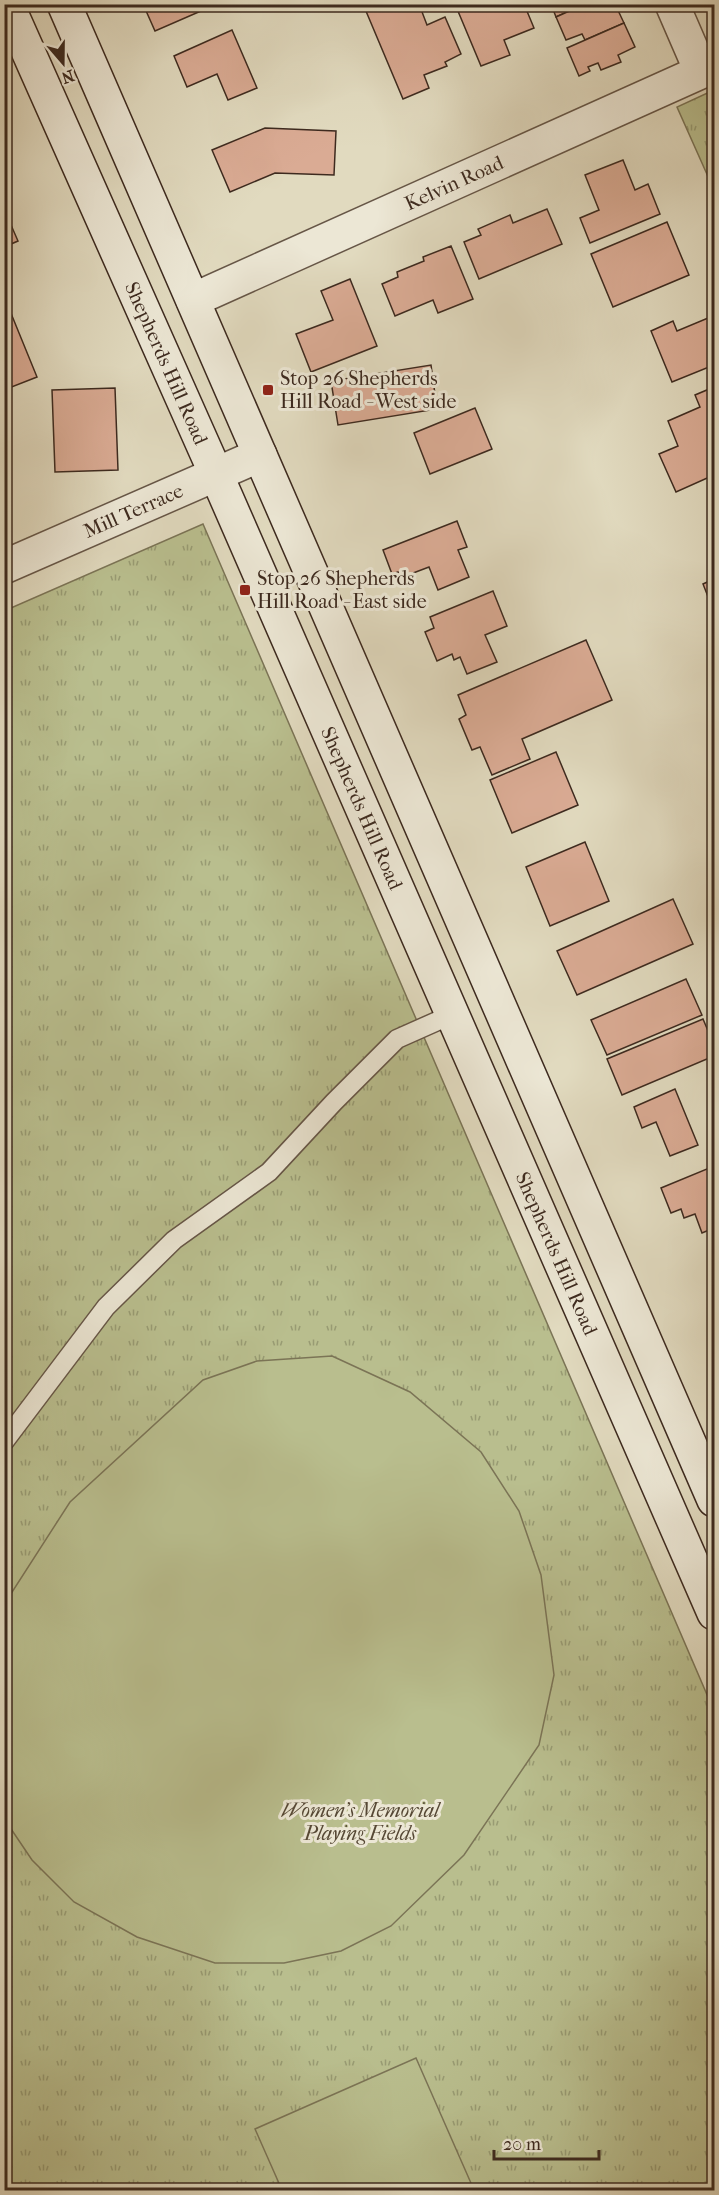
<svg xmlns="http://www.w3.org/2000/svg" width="719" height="2195" font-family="'IM FELL French Canon',serif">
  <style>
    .grass { fill: url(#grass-tufts); stroke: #7b7456; stroke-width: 1.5 }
    .garden { fill: #b9be8e; stroke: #7b7456; stroke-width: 1.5 }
    .building { fill: #daab94; stroke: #3d2a1f; stroke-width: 1.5 }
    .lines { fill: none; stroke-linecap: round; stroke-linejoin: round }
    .service-casing { stroke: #665647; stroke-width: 21 }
    .minor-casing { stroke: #665647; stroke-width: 36 }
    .secondary-casing { stroke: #3d2a1f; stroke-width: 36 }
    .service { stroke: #ece7d5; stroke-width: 18 }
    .minor { stroke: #ece7d5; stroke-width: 33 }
    .secondary { stroke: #ece7d5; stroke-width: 33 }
    .poi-dot { fill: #8f2418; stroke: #ece7d5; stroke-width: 2 }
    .labels { text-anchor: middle; stroke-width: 6; stroke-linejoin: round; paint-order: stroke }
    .street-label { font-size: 20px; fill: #3d2a1f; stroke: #ece7d5 }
    .poi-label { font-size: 20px; fill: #3d2a1f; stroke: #ece7d5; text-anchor: start }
    .park-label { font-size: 20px; font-style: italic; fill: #564835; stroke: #ece7d5 }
  </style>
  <defs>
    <pattern id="grass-tufts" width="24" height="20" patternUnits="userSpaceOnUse" patternTransform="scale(1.5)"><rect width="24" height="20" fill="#b9be8e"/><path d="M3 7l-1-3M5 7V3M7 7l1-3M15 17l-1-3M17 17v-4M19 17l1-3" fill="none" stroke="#989b73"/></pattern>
  </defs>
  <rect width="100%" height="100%" fill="#e1dabf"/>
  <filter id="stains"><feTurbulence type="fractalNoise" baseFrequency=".00333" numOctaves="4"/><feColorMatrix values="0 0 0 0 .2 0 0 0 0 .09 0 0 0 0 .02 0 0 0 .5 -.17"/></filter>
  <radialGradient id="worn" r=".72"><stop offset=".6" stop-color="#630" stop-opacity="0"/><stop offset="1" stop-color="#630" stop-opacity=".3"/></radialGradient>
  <g class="grass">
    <polygon points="714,90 714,190 677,107"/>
    <polygon points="203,524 714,1711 714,2190 5,2190 4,611"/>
  </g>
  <g class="garden">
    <polygon points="332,1356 410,1392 481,1452 519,1511 541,1575 554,1675 539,1745 464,1855 391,1926 341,1951 284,1963 215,1963 137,1937 74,1902 32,1860 5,1820 5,1603 70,1502 203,1380 257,1361"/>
    <polygon points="416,2058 474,2190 282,2190 255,2129"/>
  </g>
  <g class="building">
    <polygon points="143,4 217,4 155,31"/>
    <polygon points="363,4 419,4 427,25 445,17 461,54 445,62 447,66 424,75 429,88 403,99"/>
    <polygon points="455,4 524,4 534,28 504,40 510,55 481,66"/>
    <polygon points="551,4 585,4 556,17"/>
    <polygon points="585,4 615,4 624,23 585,40 582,34 566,40 556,17"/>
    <polygon points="624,23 635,47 618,55 621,62 601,70 598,63 588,67 590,71 579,76 567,48"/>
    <polygon points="232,30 257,88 228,100 217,74 187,87 174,56"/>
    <polygon points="265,128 336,131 334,175 275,173 230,192 212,150"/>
    <polygon points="623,160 635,190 648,184 660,214 590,243 580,218 599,210 585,175"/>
    <polygon points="4,209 18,241 4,247"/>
    <polygon points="547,209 562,244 479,279 464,242 481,235 478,229 510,215 513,223"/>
    <polygon points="667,222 689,275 613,307 591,254"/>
    <polygon points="451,246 473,299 438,313 433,300 395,316 382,284 398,277 397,272 424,261 423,257"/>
    <polygon points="350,279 377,346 311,372 296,334 333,320 321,291"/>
    <polygon points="8,306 37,377 4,390 4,308"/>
    <polygon points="708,318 714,334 714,365 672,382 651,331 673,321 677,331"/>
    <polygon points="431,365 437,409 338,425 331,381"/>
    <polygon points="714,387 714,475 676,492 659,454 678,446 668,421 700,407 695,395"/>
    <polygon points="115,388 118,470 55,472 52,390"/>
    <polygon points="475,408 492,449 430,474 414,433"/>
    <polygon points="457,521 467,547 458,550 469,577 438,590 429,567 400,578 398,572 392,574 383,550"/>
    <polygon points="714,579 714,612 703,584"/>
    <polygon points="493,591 507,626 485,635 497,662 467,674 460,657 454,660 452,654 437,661 425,632 434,628 430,617"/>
    <polygon points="586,640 612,700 522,739 530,759 492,775 480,747 472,750 459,719 466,715 458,695"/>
    <polygon points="556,752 578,805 512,833 490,780"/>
    <polygon points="585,842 609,901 550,926 526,867"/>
    <polygon points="673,899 693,944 577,995 557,951"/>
    <polygon points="686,979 702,1015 607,1055 591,1020"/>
    <polygon points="703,1019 714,1045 714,1056 622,1095 607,1059"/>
    <polygon points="675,1089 698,1145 670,1156 656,1122 642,1128 634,1107"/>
    <polygon points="714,1166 714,1228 702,1233 695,1214 684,1218 681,1209 671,1213 661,1188"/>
  </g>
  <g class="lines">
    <g class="service-casing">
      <polyline id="service" points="4,1442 106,1307 174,1240 269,1172 334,1102 397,1039 451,1015"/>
    </g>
    <g class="minor-casing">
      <g id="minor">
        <polyline points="672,4 701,71"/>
        <path id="s1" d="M193,300l521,-234"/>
        <path id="s2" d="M4,567l256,-112"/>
      </g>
    </g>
    <g class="secondary-casing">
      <g id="secondary">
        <path id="s3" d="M7,4l209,470 498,1139"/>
        <polyline points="64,4 714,1500"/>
      </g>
    </g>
    <use href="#service" class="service"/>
    <use href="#minor" class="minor"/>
    <use href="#secondary" class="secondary"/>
  </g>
  <g class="poi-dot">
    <rect x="262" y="384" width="12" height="12" rx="3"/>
    <rect x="239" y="584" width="12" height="12" rx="3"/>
  </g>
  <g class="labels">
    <g class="street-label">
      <text dy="7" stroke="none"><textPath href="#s1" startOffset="286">Kelvin Road</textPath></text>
      <text dy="7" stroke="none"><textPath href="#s3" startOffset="393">Shepherds Hill Road</textPath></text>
      <text dy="7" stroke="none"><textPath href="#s2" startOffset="141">Mill Terrace</textPath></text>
      <text dy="7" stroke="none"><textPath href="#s3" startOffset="879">Shepherds Hill Road</textPath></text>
      <text dy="7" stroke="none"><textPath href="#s3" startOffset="1365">Shepherds Hill Road</textPath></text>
    </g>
    <g class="poi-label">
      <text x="280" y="385">Stop 26 Shepherds<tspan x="280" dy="23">Hill Road - West side</tspan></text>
      <text x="257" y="585">Stop 26 Shepherds<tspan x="257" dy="23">Hill Road - East side</tspan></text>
    </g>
    <g class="park-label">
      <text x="360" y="1817">Women's Memorial<tspan x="360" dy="23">Playing Fields</tspan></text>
    </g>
  </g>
  <rect width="719" height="2195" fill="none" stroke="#e1dabf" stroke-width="24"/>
  <rect x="6" y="6" width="707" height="2183" fill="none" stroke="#3d2a1f" stroke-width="3"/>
  <rect x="12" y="12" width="695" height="2171" fill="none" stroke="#3d2a1f" stroke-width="1.5"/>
  <g transform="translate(63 63) rotate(160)" stroke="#ece7d5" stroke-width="4.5" paint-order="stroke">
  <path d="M0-4.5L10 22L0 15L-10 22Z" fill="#3d2a1f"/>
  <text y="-9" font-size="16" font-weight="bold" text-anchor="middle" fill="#3d2a1f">N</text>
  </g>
  <path d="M494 2150v9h105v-9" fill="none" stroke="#3d2a1f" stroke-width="3"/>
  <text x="503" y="2150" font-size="18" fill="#3d2a1f" stroke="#ece7d5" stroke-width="4.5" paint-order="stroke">20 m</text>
  <rect width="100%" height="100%" filter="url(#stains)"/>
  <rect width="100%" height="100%" fill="url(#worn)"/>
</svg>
